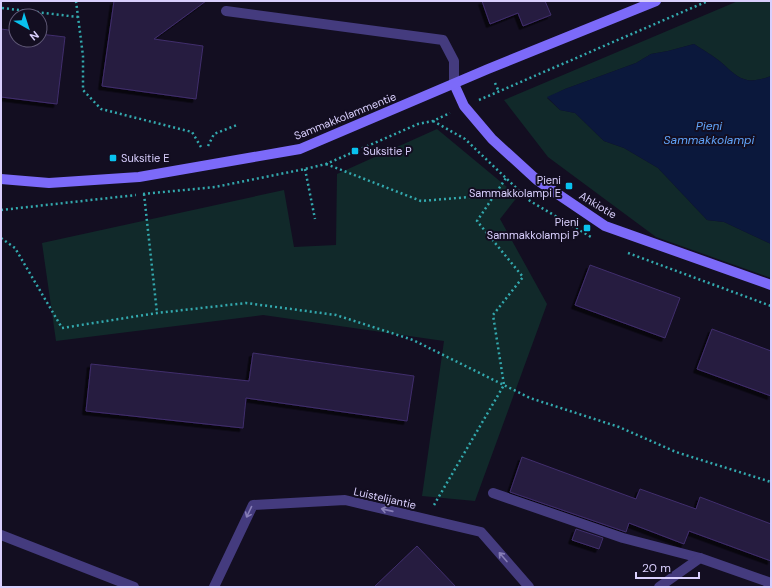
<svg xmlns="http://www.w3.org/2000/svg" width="772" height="588" font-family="'DM Sans',sans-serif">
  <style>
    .green { fill: #11292a }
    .water { fill: #0b183c }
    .building { fill: #261b41; stroke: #402e6c; filter: url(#shadow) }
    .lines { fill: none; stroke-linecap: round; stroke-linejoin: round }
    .path { stroke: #33a9ae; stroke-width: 2.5; stroke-dasharray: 2 3; stroke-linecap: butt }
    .lane { stroke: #443b7e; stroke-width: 10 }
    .street { stroke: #443b7e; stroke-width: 10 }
    .secondary { stroke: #7c6af9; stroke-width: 10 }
    .oneway { stroke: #877eb7 }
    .poi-dot { fill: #09c2ef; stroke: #130e21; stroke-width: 1.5 }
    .labels { text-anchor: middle; stroke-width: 4; stroke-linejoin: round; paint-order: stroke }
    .street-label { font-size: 11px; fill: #d9cffd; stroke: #130e21 }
    .poi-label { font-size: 11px; fill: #d9cffd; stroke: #130e21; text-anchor: start }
    .water-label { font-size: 12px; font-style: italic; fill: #61a4f9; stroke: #130e21 }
  </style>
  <defs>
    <filter id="shadow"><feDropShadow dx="-3.5" dy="3.5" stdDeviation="0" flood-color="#0009"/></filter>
  </defs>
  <rect width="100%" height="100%" fill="#130e21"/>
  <g class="green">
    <path d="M738,1h33v75c-24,9 -31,4 -49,-13 -8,-7 -19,-13 -28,-19l-26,7 -17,3 -15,9 -71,26 -18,9 13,12 15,3 29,28 20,7 34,20 49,52 17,2 47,22v34l-115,-41 -108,-80 -44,-57z"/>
    <polygon points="437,129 518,196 500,219 547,304 475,501 422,496 444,341 263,315 56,341 42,243 284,190 294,247 336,245 337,174"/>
  </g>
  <path class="water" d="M694,44c9,6 20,12 28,19 18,17 25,22 49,13v168l-47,-22 -17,-2 -49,-52 -34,-20 -20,-7 -29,-28 -15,-3 -13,-13 18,-8 71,-26 15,-9 17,-3z"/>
  <g class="building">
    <polygon points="114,1 206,1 154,39 203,46 196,99 102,86"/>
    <polygon points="482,1 545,1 551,15 523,26 518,13 490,24"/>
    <polygon points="1,29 16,31 16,40 40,40 40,34 65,37 57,104 1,97"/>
    <polygon points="590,265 680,298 665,338 575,305"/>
    <polygon points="712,329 771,351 771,396 697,369"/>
    <polygon points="253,353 414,376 407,421 246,398 243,428 86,411 91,364 249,381"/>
    <polygon points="522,457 636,499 640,489 696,509 700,497 771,524 771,561 689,531 684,544 629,523 626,532 510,492"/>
    <polygon points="576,529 603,538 599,549 572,540"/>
    <polygon points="417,546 456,587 374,587"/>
  </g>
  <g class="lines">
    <g class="path">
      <polyline points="76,1 83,56 83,90 101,109 192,132 201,147"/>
      <polyline points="2,8 78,17"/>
      <polyline points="495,83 499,92"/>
      <polyline points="479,100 708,1"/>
      <polyline points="433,121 465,139 530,201 591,237"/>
      <polyline points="208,146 214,134 237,125"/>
      <polyline points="326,164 421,201 494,195"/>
      <polyline points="305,169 315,219"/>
      <polyline points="143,194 215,187 305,169 326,164 418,124 433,121 450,113"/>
      <polyline points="144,194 157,313"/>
      <polyline points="1,210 136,195"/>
      <polyline points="1,238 15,248 62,328 157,313 246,303 336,315 413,340 530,398 619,427 676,452 771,482"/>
      <polyline points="628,253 771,306"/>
      <polyline points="434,505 504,385 493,315 523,277 477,221 506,178"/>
    </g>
    <g class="lane">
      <polyline points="226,11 443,40 454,61 454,84"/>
      <polyline points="493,493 623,538 700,558"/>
      <polyline points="1,535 134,587"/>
      <polyline points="659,587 700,558 771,583"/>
    </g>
    <polyline class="street" points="214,587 253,505 345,500 481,532 529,587"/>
    <g class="secondary">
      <polyline points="454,84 464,106 492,139 537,180 605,226 771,285"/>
      <polyline points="1,179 49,183 139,177 300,149 488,69 656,1"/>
    </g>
  </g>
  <defs><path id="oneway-shaft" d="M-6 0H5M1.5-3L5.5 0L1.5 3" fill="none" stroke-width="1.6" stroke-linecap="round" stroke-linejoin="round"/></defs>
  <g class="oneway">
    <use href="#oneway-shaft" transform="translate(387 510) rotate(-167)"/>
    <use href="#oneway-shaft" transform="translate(249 512) rotate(115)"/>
    <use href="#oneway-shaft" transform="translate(503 557) rotate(-131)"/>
  </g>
  <g class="poi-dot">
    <rect x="351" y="147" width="8" height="8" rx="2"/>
    <rect x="109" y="154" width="8" height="8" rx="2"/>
    <rect x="565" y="182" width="8" height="8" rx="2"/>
    <rect x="583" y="224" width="8" height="8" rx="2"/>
  </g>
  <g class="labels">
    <g class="street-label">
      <text transform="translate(345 116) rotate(-22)" y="4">Sammakkolammentie</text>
      <text transform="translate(598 205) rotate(31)" y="4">Ahkiotie</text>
      <text transform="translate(385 498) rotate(13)" y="4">Luistelijantie</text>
    </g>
    <g class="poi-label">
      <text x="363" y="155">Suksitie P</text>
      <text x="121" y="162">Suksitie E</text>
      <text x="561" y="184" text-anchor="end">Pieni<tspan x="561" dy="13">Sammakkolampi E</tspan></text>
      <text x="579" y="226" text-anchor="end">Pieni<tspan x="579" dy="13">Sammakkolampi P</tspan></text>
    </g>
    <g class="water-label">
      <text x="709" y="130">Pieni<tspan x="709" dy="14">Sammakkolampi</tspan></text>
    </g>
  </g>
  <rect width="772" height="588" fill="none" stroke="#d9cffd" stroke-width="4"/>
  <g transform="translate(28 28) rotate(141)"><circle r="19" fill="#130e21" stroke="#625b79"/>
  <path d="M0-3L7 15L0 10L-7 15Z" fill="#09c2ef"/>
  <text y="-6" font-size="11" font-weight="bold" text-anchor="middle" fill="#d9cffd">N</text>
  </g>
  <path d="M636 572v6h63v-6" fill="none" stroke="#d9cffd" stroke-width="2"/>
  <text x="642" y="572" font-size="12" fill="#d9cffd" stroke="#130e21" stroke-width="3" paint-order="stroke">20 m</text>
</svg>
